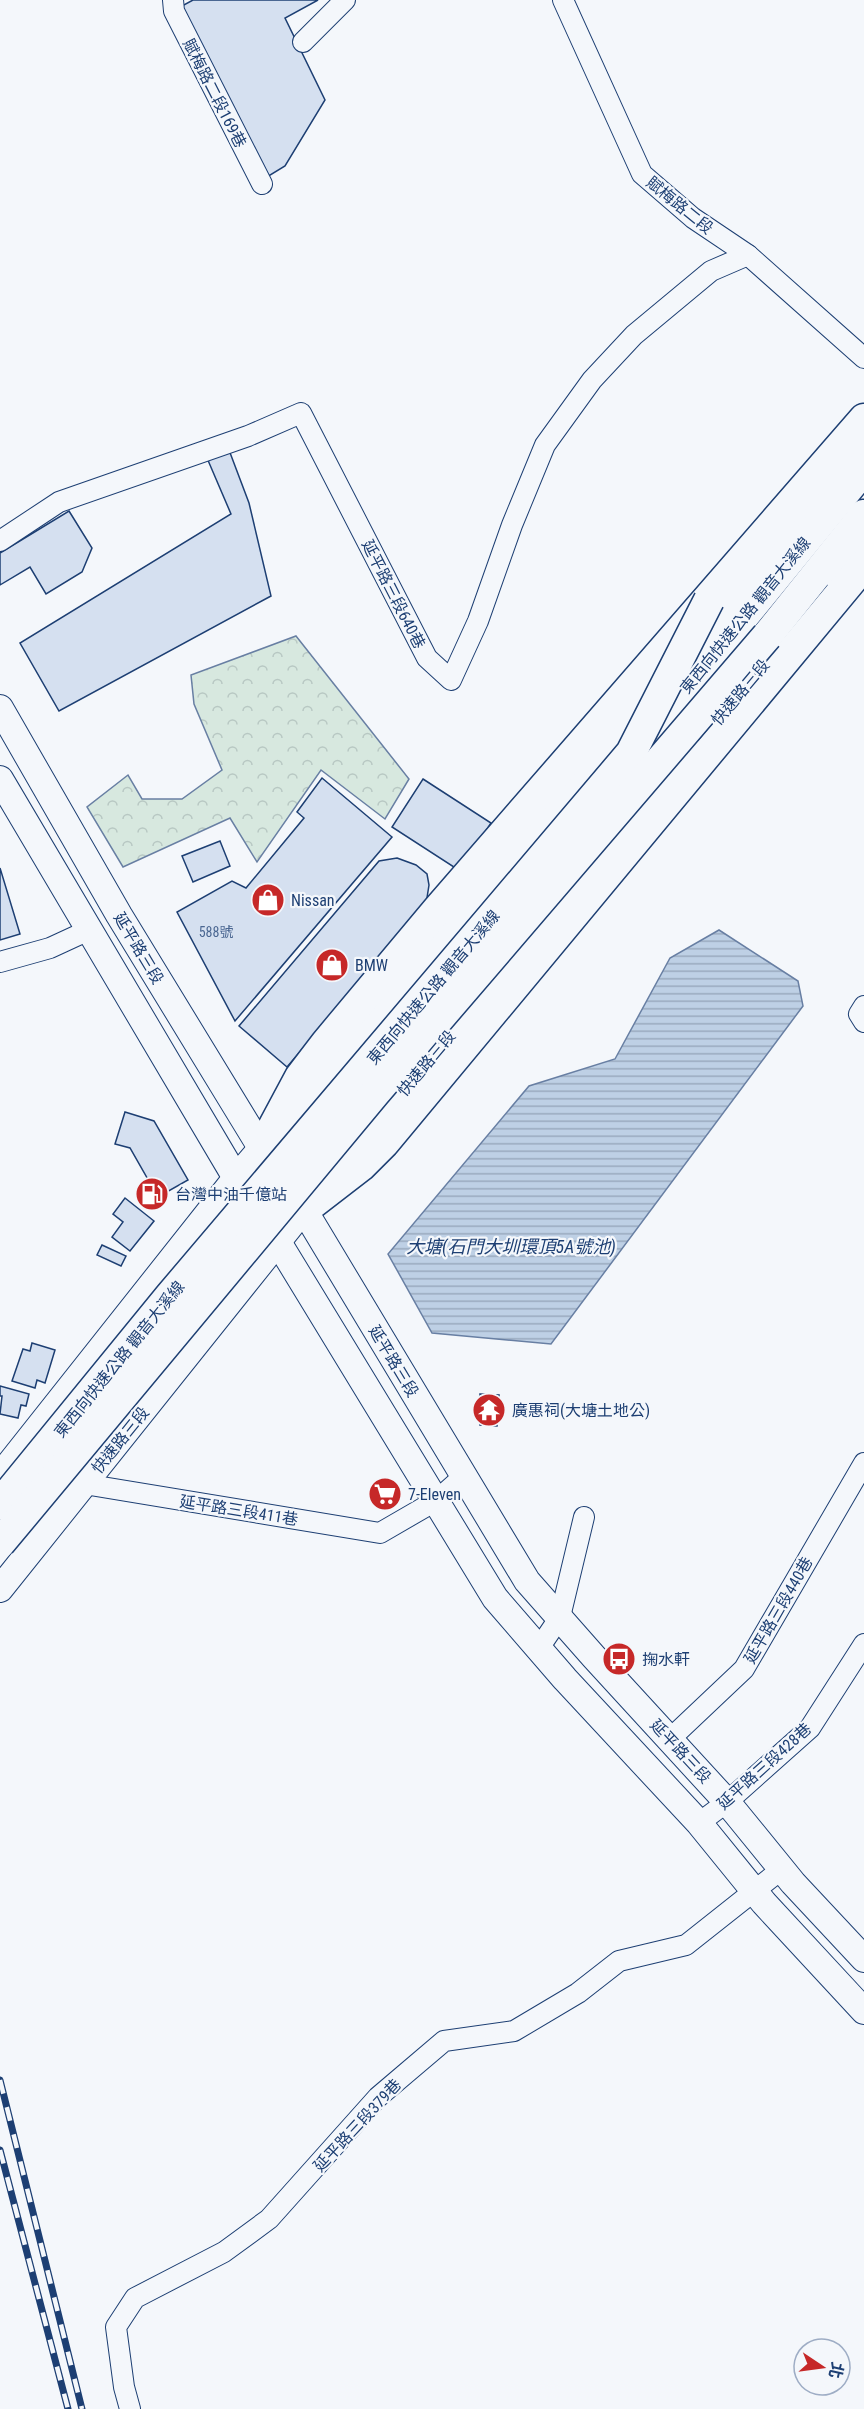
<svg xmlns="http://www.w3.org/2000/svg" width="864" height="2409" font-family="'Roboto Condensed','Noto Sans TC',sans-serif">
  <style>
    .forest { fill: url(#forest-crowns); stroke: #687fa3; stroke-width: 1.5 }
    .water { fill: url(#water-rules); stroke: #687fa3; stroke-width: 1.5 }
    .building { fill: #d5e0f0; stroke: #1d3f73; stroke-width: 1.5 }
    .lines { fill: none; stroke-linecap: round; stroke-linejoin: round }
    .minor-casing { stroke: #1d3f73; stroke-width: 22 }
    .major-casing { stroke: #1d3f73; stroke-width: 28 }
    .highway-casing { stroke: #1d3f73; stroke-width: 33 }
    .minor { stroke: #f4f7fb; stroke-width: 20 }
    .major { stroke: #f4f7fb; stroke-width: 26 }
    .highway { stroke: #f4f7fb; stroke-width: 30 }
    .rail-casing { stroke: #1d3f73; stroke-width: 7 }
    .rail { stroke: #f4f7fb; stroke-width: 4.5; stroke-dasharray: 14; stroke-linecap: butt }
    .highway-bridge-casing { stroke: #1d3f73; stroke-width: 33; stroke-linecap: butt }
    .highway-bridge { stroke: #f4f7fb; stroke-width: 30 }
    .labels { text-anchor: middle; stroke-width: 4.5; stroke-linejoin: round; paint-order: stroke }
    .number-label { font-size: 14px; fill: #4b6792 }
    .street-label { font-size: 16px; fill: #1d3f73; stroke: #f4f7fb }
    .poi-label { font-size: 16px; fill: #1d3f73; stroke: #f4f7fb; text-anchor: start }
    .water-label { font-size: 18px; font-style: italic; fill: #1d3f73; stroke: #f4f7fb }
  </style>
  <defs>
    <pattern id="forest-crowns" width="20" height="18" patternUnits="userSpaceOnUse" patternTransform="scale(1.5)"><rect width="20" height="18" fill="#d7e8df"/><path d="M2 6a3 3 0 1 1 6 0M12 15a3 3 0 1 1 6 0" fill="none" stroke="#b8c8c3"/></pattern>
    <pattern id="water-rules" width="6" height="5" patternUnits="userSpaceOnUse" patternTransform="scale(1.5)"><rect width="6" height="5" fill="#bed0e5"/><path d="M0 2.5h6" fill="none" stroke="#9aaabe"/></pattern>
  </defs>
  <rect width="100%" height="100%" fill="#f4f7fb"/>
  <polygon class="forest" points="296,636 409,779 385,819 321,770 257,862 230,818 123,867 87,807 128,775 142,799 182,799 222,770 194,704 191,675"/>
  <polygon class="water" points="719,930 798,981 803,1006 551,1344 432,1333 388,1254 529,1086 615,1059 670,958"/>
  <g class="building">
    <polygon points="193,0 318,0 285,18 325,100 285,166 267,177 180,7"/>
    <polygon points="229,450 249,503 271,596 59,711 20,643 231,514 207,458"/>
    <polygon points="69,511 92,548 82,572 46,594 30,567 0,585 0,553"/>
    <polygon points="322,778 392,837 235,1021 177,912 232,881 246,888 304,818 297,812"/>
    <polygon points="423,779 491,823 460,871 392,827"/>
    <polygon points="220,841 230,866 193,882 182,856"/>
    <polygon points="397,858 416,865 427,874 429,885 426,904 287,1067 239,1026 379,861"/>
    <polygon points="0,868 20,934 0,940"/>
    <polygon points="125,1112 154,1121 188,1180 158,1197 130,1148 115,1144"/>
    <polygon points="125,1198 154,1221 130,1251 112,1237 123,1222 113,1214"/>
    <polygon points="102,1245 126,1256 121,1266 97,1255"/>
    <polygon points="32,1343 55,1350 45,1383 37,1380 35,1388 12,1381 23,1349 30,1351"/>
    <polygon points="0,1386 29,1394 26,1406 21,1405 18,1418 0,1414 2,1396 0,1396"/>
    <polygon points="480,1394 499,1395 497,1426 480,1425"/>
  </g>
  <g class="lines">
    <g class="minor-casing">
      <g id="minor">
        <polyline points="173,0 174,11 262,184"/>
        <polyline points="563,0 642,174 693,218 748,255 864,358"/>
        <polyline points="303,42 345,0"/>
        <polyline points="0,541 59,502 248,436 301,413 427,658 451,680 478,621 512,525 545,445 592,380 634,335 711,271 748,255"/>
        <polyline points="0,962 50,948 89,930"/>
        <polyline points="864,1006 859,1014 864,1022"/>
        <polyline points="72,1482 380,1533 437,1500 464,1476"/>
        <polyline points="539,1648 560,1617 584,1517"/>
        <polyline points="670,1739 744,1669 864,1463"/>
        <polyline points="699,1823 727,1802 810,1728 864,1644"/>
        <polyline points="130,2409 124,2387 116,2327 135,2298 224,2252 269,2219 378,2097 444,2041 514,2031 578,1993 619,1961 686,1945 782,1869"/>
      </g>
    </g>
    <g class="major-casing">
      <g id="major">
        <polyline points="838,577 864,546"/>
        <polyline points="697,639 864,443"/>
        <polyline points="0,708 119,915 271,1164"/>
        <polyline points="0,779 236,1178 278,1242 495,1598 565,1679 699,1823 764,1903 864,2011"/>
        <polyline points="292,1193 304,1210 527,1581 594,1657 727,1802 793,1883 864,1959"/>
        <polyline points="0,1476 236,1178 658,685"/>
        <polyline points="0,1589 327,1180 690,751"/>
      </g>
    </g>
    <g class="highway-casing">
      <g id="highway">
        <polyline points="767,636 864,515"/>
        <polyline points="649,732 864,469"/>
        <polyline points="261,1150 300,1077 326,1043 438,909 864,419"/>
        <polyline points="304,1210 361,1166 384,1143 864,565"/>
      </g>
    </g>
    <use href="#minor" class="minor"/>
    <use href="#major" class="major"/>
    <use href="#highway" class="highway"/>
    <g class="rail-casing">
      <g id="rail">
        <polyline points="0,2080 82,2409"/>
        <polyline points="0,2150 68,2409"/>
      </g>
    </g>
    <use href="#rail" class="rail"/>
    <g class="highway-bridge-casing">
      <g id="highway-bridge">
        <polyline points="0,1504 170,1296 631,753 709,600"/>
        <polyline points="0,1543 375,1093 767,636"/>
      </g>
    </g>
    <use href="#highway-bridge" class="highway-bridge"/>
  </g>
  <defs>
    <g id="shop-disc" transform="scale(1.725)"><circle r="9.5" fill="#c62828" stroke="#f4f7fb"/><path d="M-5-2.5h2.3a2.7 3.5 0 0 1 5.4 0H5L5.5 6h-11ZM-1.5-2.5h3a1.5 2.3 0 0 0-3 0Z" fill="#fff"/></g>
    <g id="fuel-disc" transform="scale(1.725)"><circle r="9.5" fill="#c62828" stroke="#f4f7fb"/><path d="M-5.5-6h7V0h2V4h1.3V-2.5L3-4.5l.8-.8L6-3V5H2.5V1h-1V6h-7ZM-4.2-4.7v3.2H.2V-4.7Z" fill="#fff"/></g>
    <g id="temple-disc" transform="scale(1.725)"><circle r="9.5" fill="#c62828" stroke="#f4f7fb"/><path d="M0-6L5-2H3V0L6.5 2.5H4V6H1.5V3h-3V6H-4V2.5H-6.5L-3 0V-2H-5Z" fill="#fff"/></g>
    <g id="supermarket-disc" transform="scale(1.725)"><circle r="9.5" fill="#c62828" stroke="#f4f7fb"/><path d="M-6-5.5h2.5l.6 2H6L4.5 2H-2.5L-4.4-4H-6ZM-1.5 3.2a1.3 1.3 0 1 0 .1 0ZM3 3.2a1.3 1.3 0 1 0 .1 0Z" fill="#fff"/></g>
    <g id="bus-disc" transform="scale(1.725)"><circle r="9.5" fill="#c62828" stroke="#f4f7fb"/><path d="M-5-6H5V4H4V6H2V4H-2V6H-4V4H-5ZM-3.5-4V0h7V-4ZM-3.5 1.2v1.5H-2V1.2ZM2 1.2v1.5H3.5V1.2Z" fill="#fff"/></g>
  </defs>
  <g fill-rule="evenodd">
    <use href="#shop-disc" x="268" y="900"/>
    <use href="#shop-disc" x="332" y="965"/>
    <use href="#fuel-disc" x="152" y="1194"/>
    <use href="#temple-disc" x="489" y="1410"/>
    <use href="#supermarket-disc" x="385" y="1494"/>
    <use href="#bus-disc" x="619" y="1659"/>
  </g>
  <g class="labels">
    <g class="number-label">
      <text x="216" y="937">588號</text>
    </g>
    <g class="street-label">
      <text transform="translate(215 93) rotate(63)" y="6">賦梅路二段169巷</text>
      <text transform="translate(680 205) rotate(39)" y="6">賦梅路二段</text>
      <text transform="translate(394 594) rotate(63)" y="6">延平路三段640巷</text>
      <text transform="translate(745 615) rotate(-51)" y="6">東西向快速公路 觀音大溪線</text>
      <text transform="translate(740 692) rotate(-50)" y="6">快速路三段</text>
      <text transform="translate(139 948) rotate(59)" y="6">延平路三段</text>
      <text transform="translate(433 987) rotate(-50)" y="6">東西向快速公路 觀音大溪線</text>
      <text transform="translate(426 1063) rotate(-50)" y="6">快速路三段</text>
      <text transform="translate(119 1359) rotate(-51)" y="6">東西向快速公路 觀音大溪線</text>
      <text transform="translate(394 1361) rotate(59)" y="6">延平路三段</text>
      <text transform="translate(120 1440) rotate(-51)" y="6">快速路三段</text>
      <text transform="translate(239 1510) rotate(9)" y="6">延平路三段411巷</text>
      <text transform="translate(778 1610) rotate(-60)" y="6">延平路三段440巷</text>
      <text transform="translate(681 1751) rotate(47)" y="6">延平路三段</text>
      <text transform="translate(764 1766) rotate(-42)" y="6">延平路三段428巷</text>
      <text transform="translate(357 2125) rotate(-47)" y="6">延平路三段379巷</text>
    </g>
    <g class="poi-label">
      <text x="291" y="906">Nissan</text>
      <text x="355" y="971">BMW</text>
      <text x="175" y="1200">台灣中油千億站</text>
      <text x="512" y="1416">廣惠祠(大塘土地公)</text>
      <text x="408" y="1500">7-Eleven</text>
      <text x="642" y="1665">掬水軒</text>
    </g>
    <g class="water-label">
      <text x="511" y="1253">大塘(石門大圳環頂5A號池)</text>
    </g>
  </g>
  <g transform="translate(822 2367) rotate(103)"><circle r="28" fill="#f4f7fb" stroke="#9eadc5" stroke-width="1.5"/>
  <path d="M0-4.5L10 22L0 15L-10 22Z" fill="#c62828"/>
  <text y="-9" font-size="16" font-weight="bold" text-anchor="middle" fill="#1d3f73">北</text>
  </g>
</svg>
